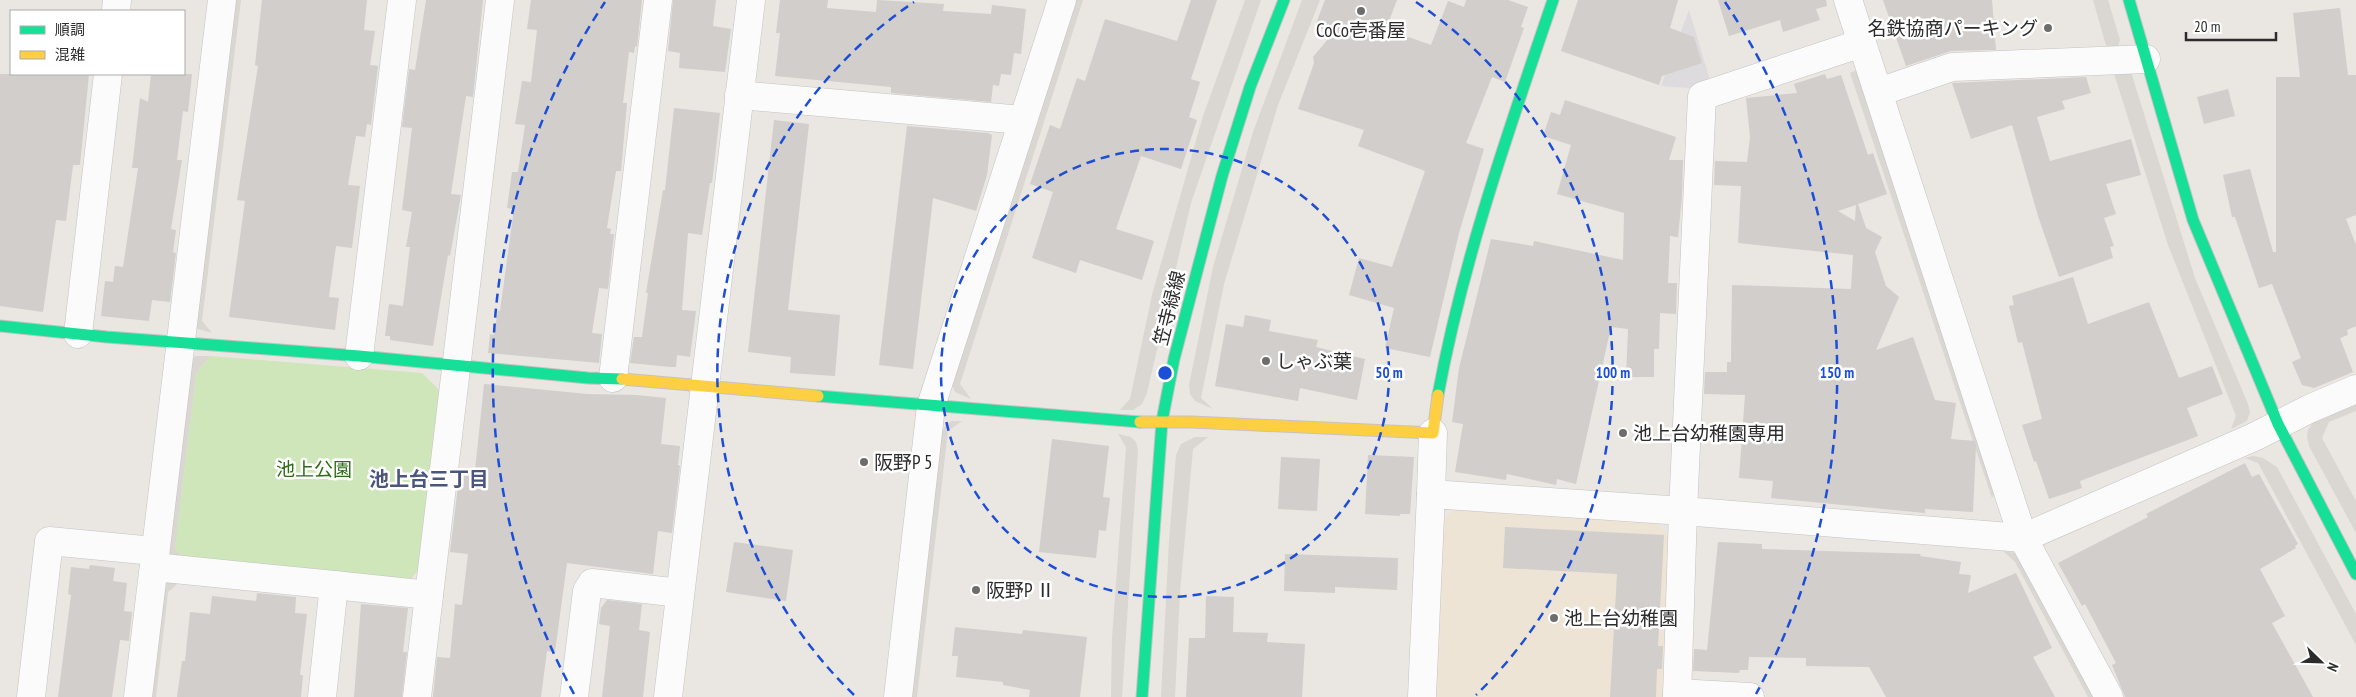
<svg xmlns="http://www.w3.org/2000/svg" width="2356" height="697" font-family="'PT Sans Narrow','Noto Sans JP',sans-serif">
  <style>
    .industrial { fill: #dddbdd }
    .education { fill: #ede4d6 }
    .green { fill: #cee6ba }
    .plaza { fill: #dad6d2 }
    .building { fill: #d1cecb; fill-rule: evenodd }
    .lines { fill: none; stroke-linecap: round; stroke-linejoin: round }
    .street-casing { stroke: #c4c3c3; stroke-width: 29 }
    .fast-casing { stroke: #c4c3c3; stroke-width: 13 }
    .slow-casing { stroke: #c4c3c3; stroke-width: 13 }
    .street { stroke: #fcfbfb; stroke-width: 28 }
    .fast { stroke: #16e098; stroke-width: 11 }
    .slow { stroke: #ffcf43; stroke-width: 11 }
    .ring { fill: none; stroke: #1d4ed8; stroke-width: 2.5; stroke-dasharray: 9 6 }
    .poi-dot { fill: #6e6d6c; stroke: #fff; stroke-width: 2 }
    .labels { text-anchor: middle; stroke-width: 5; stroke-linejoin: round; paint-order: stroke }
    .poi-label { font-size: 19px; fill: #2c2c2c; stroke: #fff; text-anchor: start }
    .street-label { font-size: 19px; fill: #2c2c2c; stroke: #fff }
    .park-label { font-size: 19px; fill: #2e6c18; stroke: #fff }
    .neighbourhood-label { font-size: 20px; font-weight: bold; fill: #4a567e; stroke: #fff }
    .centre { fill: #1d4ed8; stroke: #fff; stroke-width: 2.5 }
    .ring-label { font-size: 15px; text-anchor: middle; font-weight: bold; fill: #1d4ed8; stroke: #fff; stroke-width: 5; stroke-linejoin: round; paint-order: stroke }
  </style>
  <rect width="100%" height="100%" fill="#eae6e2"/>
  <polygon class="industrial" points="1689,10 1710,80 1689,88 1661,86"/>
  <polygon class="education" points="1454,510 1657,523 1671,539 1665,697 1436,697 1443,520"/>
  <polygon class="green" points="210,356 422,373 439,390 418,570 406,585 186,561 175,549 196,373"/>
  <g class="plaza">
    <polygon points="232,0 241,0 202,321 212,333 198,329 194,326"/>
    <polygon points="1074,0 1083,0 960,384 971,399 955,392 951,381"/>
    <polygon points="1245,0 1261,0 1191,203 1147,393 1142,404 1133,410 1120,410 1130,399 1152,295 1203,116"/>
    <polygon points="1302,0 1320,0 1278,105 1224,284 1201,398 1213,409 1195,401 1190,394 1189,385 1213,267 1253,132"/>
    <polygon points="2093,0 2108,0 2120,40 2117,49 2109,56"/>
    <polygon points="2111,64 2131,72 2195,278 2248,404 2250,412 2247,421 2231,429 2236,416 2168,245"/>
    <polygon points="1857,70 1995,493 1992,498 1850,73"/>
    <polygon points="195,356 210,356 196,373 175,549 186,561 169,557 166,545 189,362"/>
    <polygon points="2356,402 2356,411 2329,422 2322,438 2356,501 2356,533 2309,446 2307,437 2308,430 2314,421"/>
    <polygon points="952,421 962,421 948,431 917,697 909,697 941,433 946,424"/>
    <polygon points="1118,434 1131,437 1136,442 1138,450 1122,697 1111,697 1112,638 1126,447"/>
    <polygon points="1195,437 1208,437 1193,449 1180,592 1175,697 1161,697 1169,541 1176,455 1181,444"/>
    <polygon points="2253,456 2263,458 2277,467 2356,614 2356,645 2258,463 2245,458"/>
    <polygon points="2003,551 2016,553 2099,697 2088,697 2015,562"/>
    <polygon points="182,580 168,592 156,697 146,697 165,581"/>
  </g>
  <g class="building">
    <polygon points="262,0 367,0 364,30 375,31 370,65 378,66 371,125 367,124 365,137 356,136 348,185 360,186 352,248 336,246 329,297 339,298 335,330 229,317 245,201 237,200 258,66 255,65"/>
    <polygon points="426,0 483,0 473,97 466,96 451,194 461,195 450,256 448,255 433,346 390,340 390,336 385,336 389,304 403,306 410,247 406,247 412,212 402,210 412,128 402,127 409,69 415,70"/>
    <polygon points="531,0 642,0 637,47 635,46 634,53 629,52 623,103 627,103 621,171 616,171 607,228 611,229 610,234 614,234 608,289 599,288 592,333 602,334 599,363 488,353 490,334 494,335 498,310 500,311 514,209 507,208 512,172 518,172 525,125 515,124 522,81 531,82 537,30 527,29"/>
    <polygon points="673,0 716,0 713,26 731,29 725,72 679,68 680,53 668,51"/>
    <polygon points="780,0 828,0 827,8 876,12 877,0 944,4 943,11 991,14 992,5 1026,9 1021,54 1014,53 1011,75 1001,74 999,86 993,85 991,102 891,93 891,87 775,76 780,33 776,33"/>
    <polygon points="1191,0 1217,0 1191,79 1200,82 1189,117 1197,120 1181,169 1141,156 1116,229 1154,241 1142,280 1080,260 1076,273 1032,258 1053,192 1030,184 1050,125 1060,129 1077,78 1085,81 1105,19 1177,41"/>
    <polygon points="1325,0 1397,0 1386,29 1431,45 1448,1 1464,7 1466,0 1508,0 1528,7 1521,27 1524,28 1505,82 1492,77 1466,143 1484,149 1459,233 1430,357 1385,348 1394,308 1349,295 1359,258 1392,267 1425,171 1358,146 1364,130 1298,109 1314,63 1313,57 1333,33 1315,26"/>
    <polygon points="1578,0 1678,0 1670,28 1694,37 1702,63 1662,76 1659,85 1561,51"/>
    <polygon points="1718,0 1826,0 1827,6 1816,9 1820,20 1783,32 1780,20 1729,36"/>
    <polygon points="1883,0 1992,0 1996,50 1951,51 1906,66"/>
    <polygon points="2340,8 2348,75 2356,75 2356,215 2346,219 2356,245 2356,326 2347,330 2348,335 2340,338 2353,372 2314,388 2302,385 2292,362 2301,358 2272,284 2259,288 2235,217 2232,217 2223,175 2250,169 2273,252 2276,252 2276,77 2300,77 2293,13"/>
    <polygon points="0,74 89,74 80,165 73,165 66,221 56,220 43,312 0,306"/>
    <polygon points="151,74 192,74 188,112 183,111 177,160 182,160 171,229 176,230 173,252 176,253 170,302 152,300 149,321 101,316 105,281 113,282 115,266 123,267 138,168 132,168 140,98 148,102"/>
    <path d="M1825,74l2,5 14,-4 27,80 5,-2 14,41 -29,10 8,24 16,9 -7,15 11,34 13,11 -23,53 37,-13 22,63 21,3 -5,36 24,2 1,4 -3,67 -48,-3v4l-154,-15 2,-17 -34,-3 6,-83 -41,-1 1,-22h22v-10h4l1,-77 119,4 2,-34 -115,-12 3,-57 -27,-1 1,-24 32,1 3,-25 -4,-39 51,-5 -3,-9zM1856,205l-1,16 -17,-10z"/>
    <polygon points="2086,77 2091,93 2062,101 2065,109 2037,117 2050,161 2131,139 2141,175 2106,184 2116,214 2104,218 2114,246 2110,247 2113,258 2059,277 2038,216 2012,125 1971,139 1952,83"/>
    <polygon points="2228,89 2235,116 2204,124 2197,97"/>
    <polygon points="1565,100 1676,137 1669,160 1683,160 1682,196 1678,237 1670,236 1668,283 1677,283 1676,314 1660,313 1659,349 1654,349 1654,377 1626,377 1628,329 1611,327 1576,484 1557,479 1556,485 1507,474 1506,480 1455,472 1463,424 1452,422 1459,368 1491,239 1533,246 1534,241 1623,260 1624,213 1557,194 1571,145 1543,136 1551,112 1560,115"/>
    <polygon points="674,108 720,113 712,183 710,183 702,235 688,233 682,310 696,311 690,357 677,355 676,367 670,367 630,363 634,337 642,337 648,293 646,293 663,190 665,190"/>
    <polygon points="774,120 809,124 788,310 840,315 835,376 790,373 791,357 748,352"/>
    <polygon points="907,126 988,133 992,135 987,175 976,211 933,198 913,369 879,365"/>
    <polygon points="2073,277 2088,324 2149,302 2179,378 2212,366 2223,394 2187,408 2198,436 2080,481 2082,488 2049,499 2036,461 2034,462 2022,425 2042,419 2022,342 2018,343 2009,306 2014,305 2012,296"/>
    <polygon points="1245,315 1271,320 1269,331 1318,340 1316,347 1365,359 1357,400 1300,388 1298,401 1215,386 1226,324 1243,327"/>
    <polygon points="484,384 587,394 636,395 666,398 661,444 680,446 678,465 680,466 672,533 658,531 653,574 567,563 555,652 547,651 541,697 433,697 437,657 450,658 455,604 462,605 468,554 450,552 460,469 475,471"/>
    <polygon points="1052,439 1109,446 1103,497 1110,498 1106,531 1099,530 1096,558 1039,552"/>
    <polygon points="1368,455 1414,457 1410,514 1400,514 1400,516 1365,514"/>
    <polygon points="1281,457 1320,459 1317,511 1278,509"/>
    <polygon points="2245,463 2252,477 2259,474 2298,544 2295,546 2296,548 2260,569 2285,616 2272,623 2313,697 2125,697 2112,665 2116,663 2085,604 2082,606 2058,563 2148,517 2146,514"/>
    <polygon points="1505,527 1664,535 1658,646 1663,646 1662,669 1657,669 1656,697 1610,697 1617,574 1503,568"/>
    <polygon points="734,542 793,550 786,601 726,592"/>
    <polygon points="1718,542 1762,544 1762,549 1921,554 1920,556 1961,562 1959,574 1971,575 1968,593 2016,573 2052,648 2033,657 2055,697 1886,697 1869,667 1806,666 1806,658 1749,657 1748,670 1740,670 1739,673 1693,671 1694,649 1707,650"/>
    <polygon points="1285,554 1398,558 1397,590 1335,587 1335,593 1284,591"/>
    <polygon points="90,565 115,568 113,581 127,583 124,611 132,612 129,641 120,640 112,697 58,697 71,595 68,594 71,567 89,569"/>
    <polygon points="257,593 296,597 295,613 307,614 300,675 303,675 301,697 177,697 182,661 185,661 190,612 210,614 212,596 256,601"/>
    <polygon points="1206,596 1234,597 1233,632 1268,633 1267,642 1305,644 1302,697 1186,697 1189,638 1205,638"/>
    <polygon points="607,600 642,604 639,630 650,632 643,697 602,697 610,626 599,624 601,608"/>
    <polygon points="361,604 408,608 403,652 407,652 402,697 354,697"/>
    <polygon points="955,627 1022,634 1023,630 1087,637 1080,697 1029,697 1030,690 1003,685 1003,682 956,677 958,656 952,656"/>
  </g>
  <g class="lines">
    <g class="street-casing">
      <g id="street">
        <polyline points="1848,0 2023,538 2109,697"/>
        <polyline points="116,11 117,0"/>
        <polyline points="1879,92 1952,67 2146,59"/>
        <polyline points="739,95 1022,120"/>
        <polyline points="78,334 108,74"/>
        <polyline points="359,356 402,0"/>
        <polyline points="613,378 658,0"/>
        <polyline points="1431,494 1433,433"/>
        <polyline points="154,567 334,585"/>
        <polyline points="1677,693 1750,697"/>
        <polyline points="31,697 49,541 154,551"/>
        <polyline points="138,697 222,0"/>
        <polyline points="322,697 334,585 429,595 500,0"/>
        <polyline points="417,697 429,595"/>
        <polyline points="574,697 587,591 592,583 680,593"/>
        <polyline points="668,697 751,0"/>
        <polyline points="898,697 931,406 1062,0"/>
        <polyline points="1422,697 1431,494 1683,511 2023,538 2254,437 2309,409 2356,389"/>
        <polyline points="1677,697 1683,511 1702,96 1862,43"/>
      </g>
    </g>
    <g class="fast-casing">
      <g id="fast">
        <polyline points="2129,0 2193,220 2278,424 2356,574"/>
        <polyline points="0,326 107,337 359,356 588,378 622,379"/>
        <path d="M1438,395c25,-136 71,-265 115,-395"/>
        <polyline points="818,396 1140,422"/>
        <polyline points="1142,697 1162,421 1174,359 1222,176 1250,87 1284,0"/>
      </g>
    </g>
    <g class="slow-casing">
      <g id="slow">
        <polyline points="622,379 818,396"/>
        <polyline points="1140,422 1192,422 1433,433 1438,395"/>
      </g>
    </g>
    <use href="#street" class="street"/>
    <use href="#fast" class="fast"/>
    <use href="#slow" class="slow"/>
  </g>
  <g class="ring">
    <circle cx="1165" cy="373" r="224"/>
    <path d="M854 695A448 448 0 0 1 914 2M1416 2A448 448 0 0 1 1476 695"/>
    <path d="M574 694A672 672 0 0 1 605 2M1725 2A672 672 0 0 1 1756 694"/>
  </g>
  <g class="poi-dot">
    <circle cx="1361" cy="11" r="5"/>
    <circle cx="2048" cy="28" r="5"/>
    <circle cx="1266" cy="361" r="5"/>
    <circle cx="1623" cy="433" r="5"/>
    <circle cx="864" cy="462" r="5"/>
    <circle cx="976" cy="590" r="5"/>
    <circle cx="1554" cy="618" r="5"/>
  </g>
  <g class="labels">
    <g class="poi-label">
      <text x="2038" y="35" text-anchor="end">名鉄協商パーキング</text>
      <text x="1361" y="37" text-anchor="middle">CoCo壱番屋</text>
      <text x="1276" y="368">しゃぶ葉</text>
      <text x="1633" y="440">池上台幼稚園専用</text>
      <text x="874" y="469">阪野P 5</text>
      <text x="986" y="597">阪野P Ⅱ</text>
      <text x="1564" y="625">池上台幼稚園</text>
    </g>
    <g class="street-label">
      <text transform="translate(1169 308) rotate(-76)" y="7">笠寺緑線</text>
    </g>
    <g class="park-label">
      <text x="314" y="476">池上公園</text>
    </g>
    <g class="neighbourhood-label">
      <text x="429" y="486">池上台三丁目</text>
    </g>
  </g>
  <circle cx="1165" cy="373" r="8" class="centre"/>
  <g class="ring-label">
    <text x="1389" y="378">50 m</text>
    <text x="1613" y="378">100 m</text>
    <text x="1837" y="378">150 m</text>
  </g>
  <rect x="10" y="10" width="175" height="65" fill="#ffffff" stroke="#ababab"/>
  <rect x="20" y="26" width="25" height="8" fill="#16e098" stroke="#ababab"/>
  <text x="55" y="35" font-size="15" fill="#2c2c2c">順調</text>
  <rect x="20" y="51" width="25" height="8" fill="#ffcf43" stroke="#ababab"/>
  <text x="55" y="60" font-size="15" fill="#2c2c2c">混雑</text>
  <g transform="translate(2321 662) rotate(113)" stroke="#ffffff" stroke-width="4" paint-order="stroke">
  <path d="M0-4L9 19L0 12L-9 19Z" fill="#2c2c2c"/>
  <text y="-8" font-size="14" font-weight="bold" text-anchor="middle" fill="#2c2c2c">N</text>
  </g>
  <path d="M2186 32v8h90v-8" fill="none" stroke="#2c2c2c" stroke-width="2.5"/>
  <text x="2194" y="32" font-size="15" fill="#2c2c2c" stroke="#ffffff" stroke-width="4" paint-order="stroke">20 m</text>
</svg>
